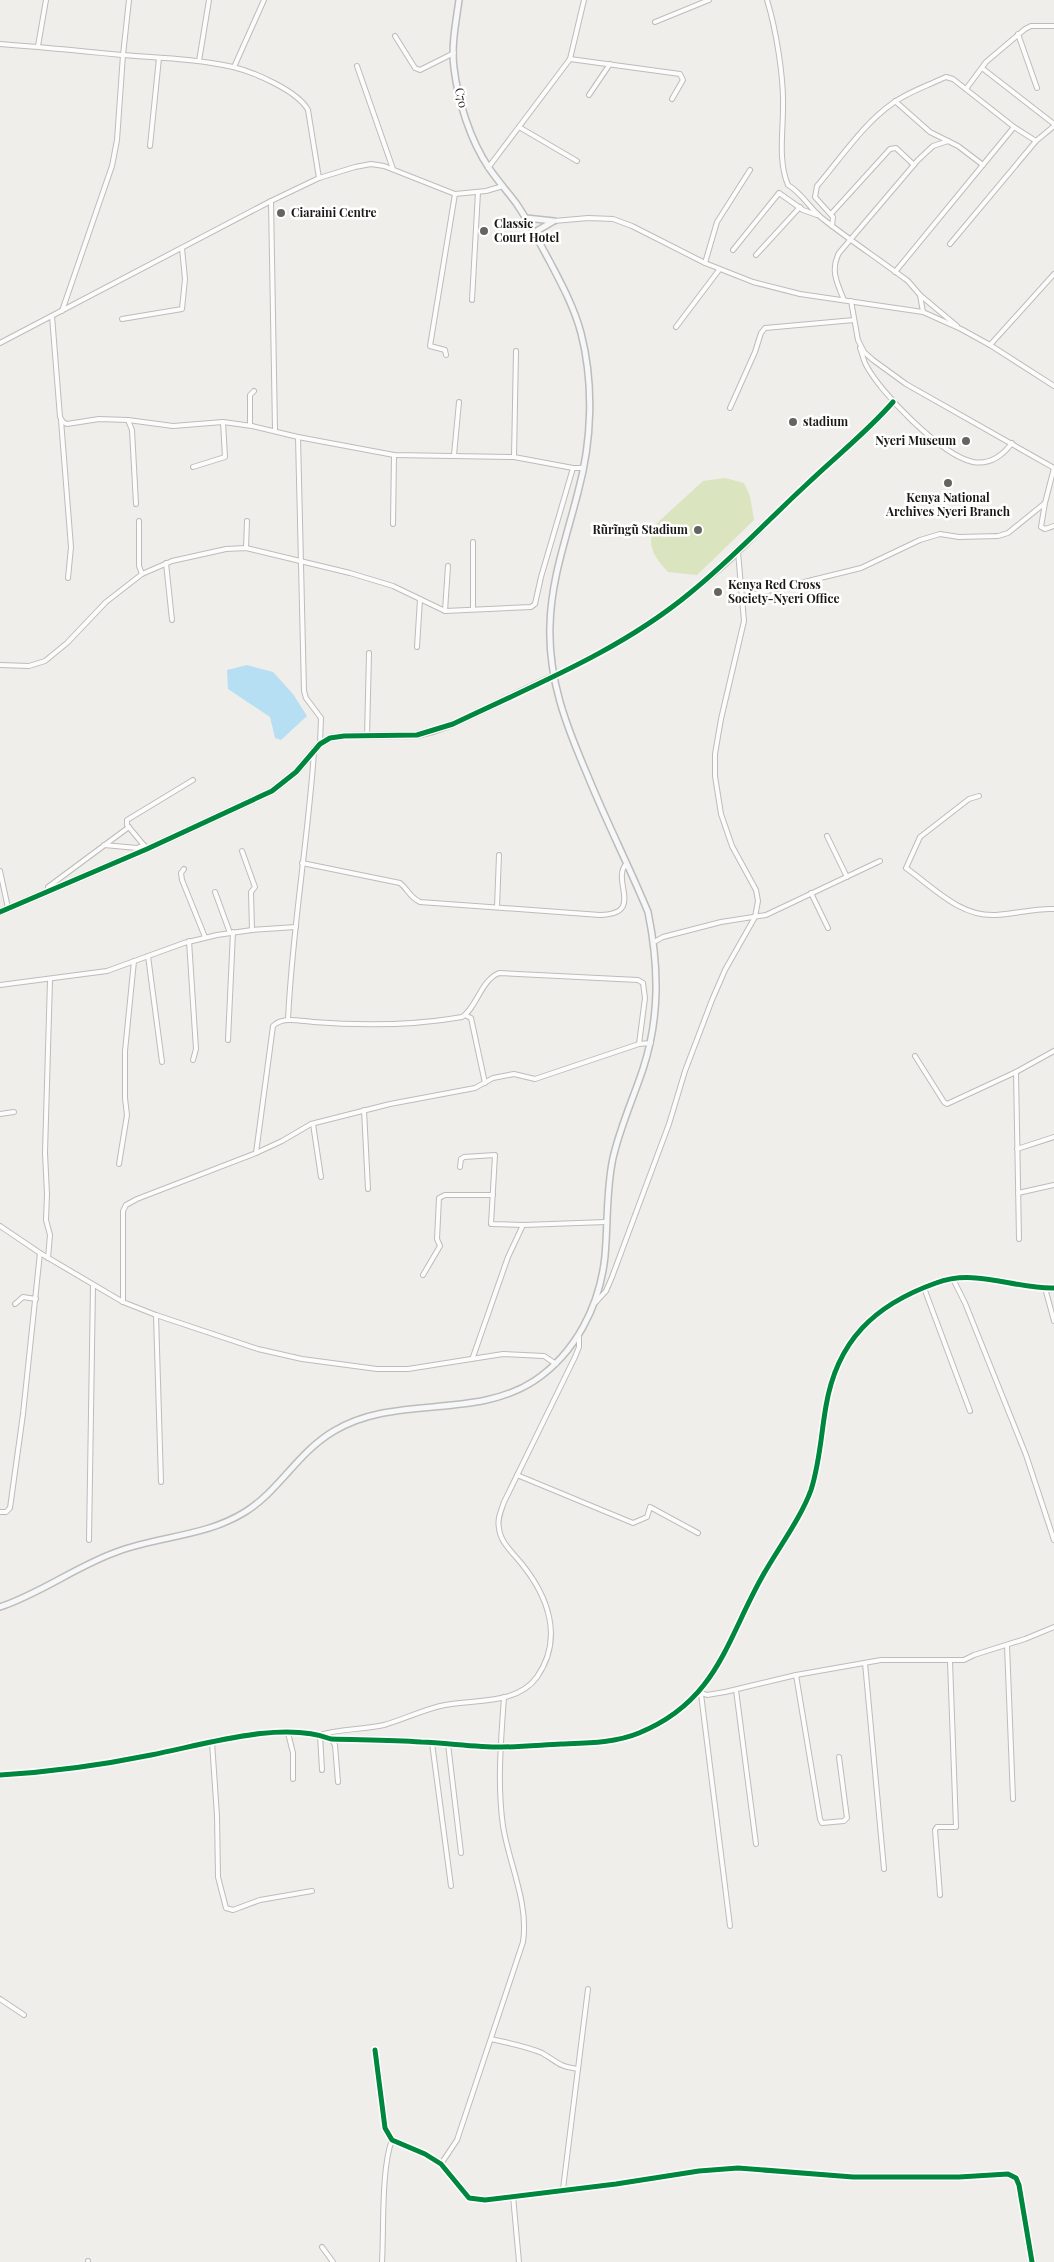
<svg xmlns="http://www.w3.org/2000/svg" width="1054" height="2262" font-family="'Playfair Display',serif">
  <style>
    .green { fill: #dae4be }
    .water { fill: #b7dff4 }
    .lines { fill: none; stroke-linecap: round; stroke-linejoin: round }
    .street-casing { stroke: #bebcb9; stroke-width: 6 }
    .secondary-casing { stroke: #bebcb9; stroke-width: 8 }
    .street { stroke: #fdfcfc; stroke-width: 4 }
    .secondary { stroke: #f5f7f8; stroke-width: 5 }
    .cycleway-casing { stroke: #fff; stroke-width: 8 }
    .cycleway { stroke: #00873e; stroke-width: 5 }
    .poi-dot { fill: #666460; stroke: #fff; stroke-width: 2 }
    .labels { text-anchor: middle; stroke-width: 5; stroke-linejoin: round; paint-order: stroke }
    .street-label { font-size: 12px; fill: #1b1916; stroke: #fff }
    .poi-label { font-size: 12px; font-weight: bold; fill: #1b1916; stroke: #fff; text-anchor: start }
  </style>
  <rect width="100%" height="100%" fill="#f0eeea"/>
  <path class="green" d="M725,478l19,5 6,13 4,24 -57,55 -29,-3c-13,-14 -23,-27 -13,-47l48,-44z"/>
  <polygon class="water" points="247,665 273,672 293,694 307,716 281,740 275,738 270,717 228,689 227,670"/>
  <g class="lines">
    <g class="street-casing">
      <g id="street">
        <path d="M767,0c9,29 17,78 16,108 0,25 -5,53 5,77 14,8 22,24 35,34 28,22 57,41 85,62l12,14 3,17"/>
        <polyline points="655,22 709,0"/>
        <polyline points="1018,34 1037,88"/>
        <polyline points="395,36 415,68 420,70 454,53"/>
        <path d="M0,44c41,3 82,7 122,11 37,3 75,4 111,12 21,5 65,24 75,43l11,68"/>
        <polyline points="38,46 46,0"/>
        <polyline points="570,59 680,74 683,80 672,99"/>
        <polyline points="199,61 209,0"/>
        <polyline points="357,66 393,169"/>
        <polyline points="234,67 264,0"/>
        <polyline points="982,68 1054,124"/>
        <polyline points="966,89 986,62 1025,29 1031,26 1054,26"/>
        <polyline points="589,95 610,64"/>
        <polyline points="895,101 930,132 958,146 983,165"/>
        <polyline points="519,127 577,161"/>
        <polyline points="150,146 159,58"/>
        <polyline points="488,168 570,59 584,0"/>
        <polyline points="271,201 275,430"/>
        <polyline points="831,214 890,149 896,148 914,165"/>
        <polyline points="554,221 588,218 613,219 632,226 705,263 753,282 800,294 923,312 961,329 990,345 1054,386"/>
        <path d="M832,226l1,-9 -18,-20 2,-11c24,-28 46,-62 76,-83 14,-10 31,-16 46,-23l7,-3 7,2 61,48 22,14 18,-15"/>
        <polyline points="950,244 1036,141"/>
        <polyline points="733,250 779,193 803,210 817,215"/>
        <polyline points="756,255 800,207"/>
        <polyline points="705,263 717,222 750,170"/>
        <polyline points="895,272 1014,127"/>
        <polyline points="920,295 957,326"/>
        <polyline points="472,300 478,192"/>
        <path d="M844,300c-7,-17 -14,-30 -5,-47l79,-93 15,-14 15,-5"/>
        <polyline points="851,301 858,340 864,352 873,360 906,384 1054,468"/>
        <polyline points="62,311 112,166 117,140 123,55 129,0"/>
        <polyline points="52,316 60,417 63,422 67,424 99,419 128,420 173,426 223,422 252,426 298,437 394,455 514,457 573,468 584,468"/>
        <polyline points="122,319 182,309 185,279 182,248"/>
        <polyline points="676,327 719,270"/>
        <polyline points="0,343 271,201 319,178 355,167 371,164 384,166 455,194 486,191 503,186"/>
        <polyline points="990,345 1054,274"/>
        <path d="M860,348c2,5 3,10 5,15 14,29 76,92 108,99 17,3 30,-7 39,-19"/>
        <polyline points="446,355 445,350 430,346 455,194"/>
        <polyline points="730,408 755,352 761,333 765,328 854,320"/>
        <polyline points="61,420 71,547 68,578"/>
        <polyline points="128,420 132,430 136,504"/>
        <polyline points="250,425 250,395 254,391"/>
        <polyline points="298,437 304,691 306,698 321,718 320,744"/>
        <polyline points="454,455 459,402"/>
        <polyline points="514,457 516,351"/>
        <polyline points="193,467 225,457 223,422"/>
        <polyline points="1045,503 1041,527 1045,529 1054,526"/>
        <polyline points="139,521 139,566 142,574"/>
        <polyline points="393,524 394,455"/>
        <polyline points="246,548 247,521"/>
        <polyline points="166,563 172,620"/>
        <polyline points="743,597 861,568 920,540 940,534 959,537 998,536 1008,533 1045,503 1054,468"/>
        <polyline points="473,609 473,542"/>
        <polyline points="445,611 448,566"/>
        <polyline points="417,647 420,599"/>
        <polyline points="0,665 29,666 45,661 67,643 106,602 142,574 172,561 226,549 246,548 350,573 393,586 445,611 531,607 535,604 541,577 573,468"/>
        <path d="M552,677c63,-28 123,-68 175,-114 26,-24 50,-51 75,-75 31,-29 64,-54 91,-86"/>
        <polyline points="367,737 369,653"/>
        <path d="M979,796l-10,3 -49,38 -14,31c28,20 54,49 90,47 19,-1 40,-7 58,-6"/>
        <polyline points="827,836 847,877"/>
        <polyline points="104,845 137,848 144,845"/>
        <polyline points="147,849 127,825 127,820 193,780"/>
        <polyline points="242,851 255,887 251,892 252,930"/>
        <path d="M302,863l98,20c8,6 9,14 20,19l180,13c45,-1 11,-34 26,-51"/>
        <polyline points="184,869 181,873 182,880 205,937"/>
        <polyline points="0,871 8,908"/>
        <polyline points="49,892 48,887 129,827"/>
        <polyline points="215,892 230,933"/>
        <polyline points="811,893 828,928"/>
        <polyline points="497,907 499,855"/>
        <polyline points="189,941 196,1049 193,1060"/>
        <polyline points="654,942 663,937 721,922 766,915 880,861"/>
        <polyline points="148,956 162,1062"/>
        <polyline points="0,985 107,971 184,943 217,935 252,930 296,927"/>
        <polyline points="465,1015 471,1018 485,1083"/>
        <path d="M288,1020c4,-90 20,-179 26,-268"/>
        <polyline points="228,1040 233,932"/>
        <polyline points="915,1056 944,1102 947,1104 1016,1072 1054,1051"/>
        <polyline points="1016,1072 1019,1239"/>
        <polyline points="364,1110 368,1189"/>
        <polyline points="0,1114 14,1112"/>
        <polyline points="313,1124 321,1177"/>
        <polyline points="1017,1149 1054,1137"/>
        <path d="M256,1153l17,-127c10,-10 27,-5 40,-4 51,4 98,4 149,-5 14,-8 19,-37 37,-44l139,7 5,3 2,15 -6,46"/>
        <polyline points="119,1164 127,1115 125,1098 125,1051 134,961"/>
        <polyline points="460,1167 461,1159 464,1157 495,1155 491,1224 523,1225"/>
        <polyline points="1018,1193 1054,1185"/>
        <polyline points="0,1226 40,1253 123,1302 156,1315 258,1349 302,1359 377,1369 408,1369 503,1354 544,1356 556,1364"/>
        <polyline points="48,1258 50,1235 46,1220 47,1194 45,1153 50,980"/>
        <polyline points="423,1275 440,1246 437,1239 439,1198 445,1195 493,1195"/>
        <polyline points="953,1279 965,1303 1026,1455 1054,1540"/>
        <polyline points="924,1288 970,1411"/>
        <polyline points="1045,1288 1054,1321"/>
        <polyline points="123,1302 123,1211 126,1205 137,1199 256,1153 282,1141 311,1124 390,1104 475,1088 493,1078 514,1074 535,1079 541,1077 639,1044 651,1043"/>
        <polyline points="595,1303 606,1291 612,1277 669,1124 685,1071 712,1000 725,970 755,917 758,901 756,890 732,846 721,814 715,776 715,754 721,719 744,621 738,552"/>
        <polyline points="15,1304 23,1297 36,1299"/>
        <polyline points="156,1315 161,1482"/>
        <polyline points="473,1357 508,1257 523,1225 606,1222"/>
        <polyline points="517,1475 633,1523 647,1517 650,1507 698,1533"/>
        <polyline points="0,1512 6,1512 10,1508 23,1414 40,1253"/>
        <polyline points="89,1540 93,1285"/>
        <polyline points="1007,1645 1013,1799"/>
        <polyline points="865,1663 884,1869"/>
        <polyline points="796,1675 820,1819 822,1823 844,1821 847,1818 839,1757"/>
        <polyline points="736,1690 756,1844"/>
        <polyline points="699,1692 707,1695 725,1692 796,1675 881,1660 964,1660 974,1655 1025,1639 1054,1627"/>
        <polyline points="701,1694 730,1926"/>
        <polyline points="288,1733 293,1753 293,1779"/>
        <polyline points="331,1739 335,1745 338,1782"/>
        <polyline points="212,1742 217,1816 218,1877 226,1908 233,1910 260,1900 312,1891"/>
        <polyline points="432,1743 451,1886"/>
        <polyline points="448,1744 461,1853"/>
        <path d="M322,1770l-2,-35c21,-7 43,-5 64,-10 21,-6 40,-16 61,-20 30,-6 72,0 92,-28 27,-39 11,-81 -16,-114 -8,-10 -21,-21 -22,-35 -2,-9 2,-17 5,-26l71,-145 4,-10v-13"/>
        <path d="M0,1775c50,-3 102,-10 151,-20 52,-10 130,-35 180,-16 30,1 60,1 90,3 27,1 53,5 80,5 20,0 40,-2 60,-3 26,-1 54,-1 78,-11 78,-32 87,-92 123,-156 15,-27 39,-59 49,-87 9,-28 10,-56 15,-84 11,-65 48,-101 110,-123 39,-15 78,6 118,5"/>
        <polyline points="940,1895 935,1830 937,1827 956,1827 950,1661"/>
        <polyline points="0,1999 24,2015"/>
        <path d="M491,2039c17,4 35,7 51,14 16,9 15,13 36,16"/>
        <polyline points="375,2050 385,2128 392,2140 425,2154 441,2164 469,2198 485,2200 616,2184 699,2171 738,2168 853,2177 959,2177 1008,2174 1016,2178 1019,2185 1032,2262"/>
        <path d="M441,2164l16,-24 66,-198c6,-39 -14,-78 -20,-116 -6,-43 -2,-85 1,-129"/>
        <polyline points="563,2189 588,1989"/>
        <polyline points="513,2196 519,2262"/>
        <polyline points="322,2247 333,2262"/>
        <polyline points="88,2261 88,2262"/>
        <path d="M382,2262c2,-32 -1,-94 10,-122"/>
      </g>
    </g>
    <g class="secondary-casing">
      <g id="secondary">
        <polyline points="526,218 554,221"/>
        <polyline points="535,232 552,222"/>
        <polyline points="0,912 147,849 272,791 296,772 320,744 330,738 344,736 417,735 433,731 453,724 552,677"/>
        <path d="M0,1607c42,-14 78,-42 119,-56 41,-15 88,-15 126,-39 34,-21 53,-60 89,-81 61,-37 140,-11 200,-50 42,-28 66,-76 71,-125 3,-33 1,-66 8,-98 7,-31 20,-59 30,-89 17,-52 16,-103 5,-157 -19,-46 -42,-91 -61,-138 -21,-49 -39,-95 -37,-149 1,-46 17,-89 28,-133 14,-51 16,-108 3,-159 -7,-26 -19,-48 -31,-71 -11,-20 -21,-40 -34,-59 -9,-12 -19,-23 -27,-35 -19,-28 -31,-67 -35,-100 -3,-22 2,-46 5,-68"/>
      </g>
    </g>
    <use href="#street" class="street"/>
    <use href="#secondary" class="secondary"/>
    <g class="cycleway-casing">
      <g id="cycleway">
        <path d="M0,912l147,-63 125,-58 24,-19 24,-28 10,-6 14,-2 73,-1 36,-11c81,-39 167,-73 237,-131 41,-33 77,-72 116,-108 29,-28 61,-53 87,-83"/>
        <path d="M0,1775c50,-3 102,-10 151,-20 52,-10 130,-35 180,-16 30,1 60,1 90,3 27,1 53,5 80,5 20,0 40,-2 60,-3 26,-1 54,-1 78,-11 78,-32 87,-92 123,-156 15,-27 39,-59 49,-87 9,-28 10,-56 15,-84 11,-65 48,-101 110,-123 39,-15 78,6 118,5"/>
        <polyline points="375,2050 385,2128 392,2140 425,2154 441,2164 469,2198 485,2200 616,2184 699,2171 738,2168 853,2177 959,2177 1008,2174 1016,2178 1019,2185 1032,2262"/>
      </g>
    </g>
    <use href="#cycleway" class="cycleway"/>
  </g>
  <g class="poi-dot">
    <circle cx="281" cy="213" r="5"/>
    <circle cx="484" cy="231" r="5"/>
    <circle cx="793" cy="422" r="5"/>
    <circle cx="966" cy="441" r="5"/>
    <circle cx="948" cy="483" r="5"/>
    <circle cx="698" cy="530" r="5"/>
    <circle cx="718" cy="592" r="5"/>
  </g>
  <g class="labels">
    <g class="street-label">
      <text transform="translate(461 98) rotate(76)" y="4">C70</text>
    </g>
    <g class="poi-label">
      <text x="291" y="217">Ciaraini Centre</text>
      <text x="494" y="228">Classic<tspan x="494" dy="14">Court Hotel</tspan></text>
      <text x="803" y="426">stadium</text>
      <text x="956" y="445" text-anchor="end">Nyeri Museum</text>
      <text x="948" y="502" text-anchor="middle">Kenya National<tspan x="948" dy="14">Archives Nyeri Branch</tspan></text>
      <text x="688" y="534" text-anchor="end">Rũrĩngũ Stadium</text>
      <text x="728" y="589">Kenya Red Cross<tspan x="728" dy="14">Society-Nyeri Office</tspan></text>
    </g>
  </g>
</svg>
